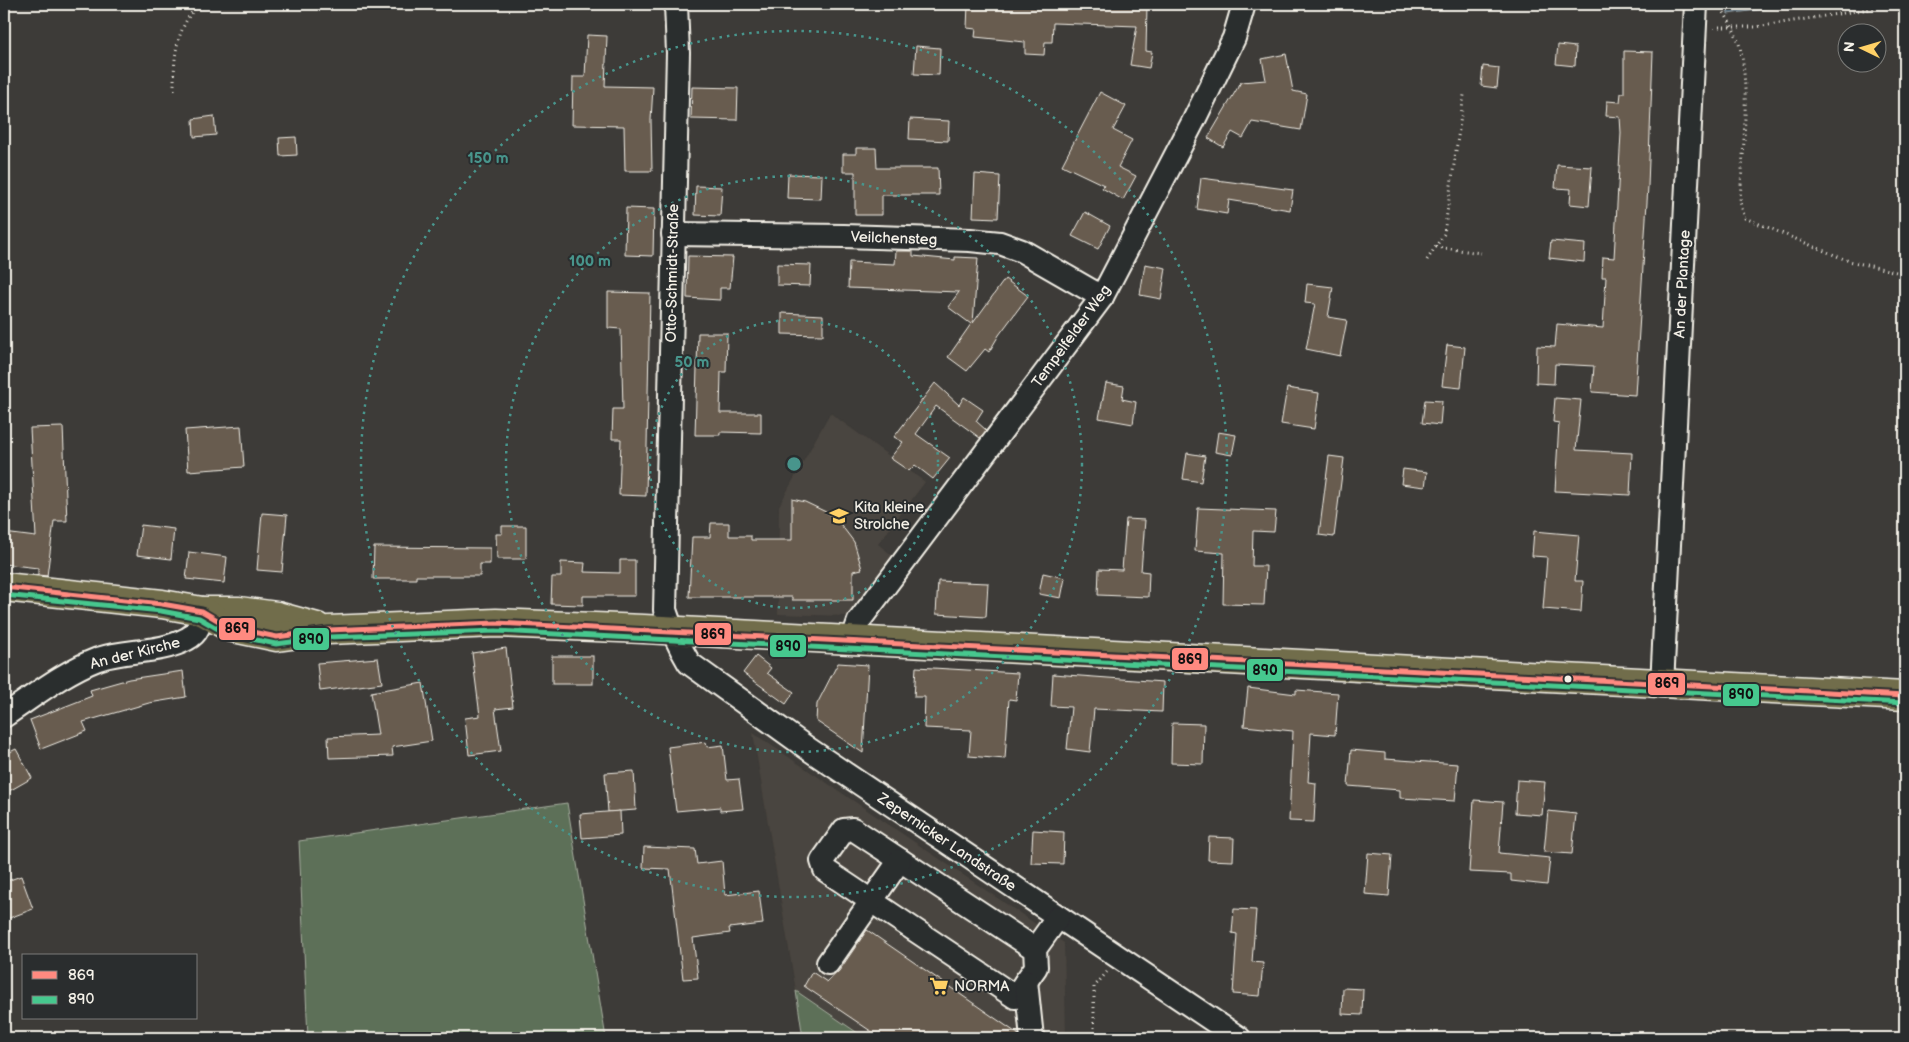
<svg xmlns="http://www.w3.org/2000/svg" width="1909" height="1042" font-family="'Balsamiq Sans',sans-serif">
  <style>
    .built { fill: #4a453f }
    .green { fill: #5d6f59; stroke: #a8b0a0 }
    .water { fill: #4e6372; stroke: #909ca1 }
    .building { fill: #685b4f; stroke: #f4f1e8 }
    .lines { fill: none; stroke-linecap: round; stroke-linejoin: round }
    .minor-casing { stroke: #f4f1e8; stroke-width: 26 }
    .major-casing { stroke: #f4f1e8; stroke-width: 31 }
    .path { stroke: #f4f1e8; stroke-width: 3; stroke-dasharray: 1 4; stroke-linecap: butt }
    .minor { stroke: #2a2d2e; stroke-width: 22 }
    .major { stroke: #716d4b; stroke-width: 28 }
    .bus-1-casing { stroke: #2a2d2e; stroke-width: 9 }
    .bus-2-casing { stroke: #2a2d2e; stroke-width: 9 }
    .bus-1 { stroke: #ff8a80; stroke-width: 5 }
    .bus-2 { stroke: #46c88e; stroke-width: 5 }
    .ring { fill: none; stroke: #48958c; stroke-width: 2.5; stroke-dasharray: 2.5 5 }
    .bus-dot { fill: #f4f1e8; stroke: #2a2d2e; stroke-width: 2 }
    .labels { text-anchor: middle; stroke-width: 4; stroke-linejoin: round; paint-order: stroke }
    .street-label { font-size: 15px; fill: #f4f1e8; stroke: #2a2d2e }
    .poi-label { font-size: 15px; fill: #f4f1e8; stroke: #2a2d2e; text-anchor: start }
    .centre { fill: #48958c; stroke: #2a2d2e; stroke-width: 2.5 }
    .ring-label { font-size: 15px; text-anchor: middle; font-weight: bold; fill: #48958c; stroke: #2a2d2e; stroke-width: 4; stroke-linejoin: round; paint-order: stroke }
    .line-badge { stroke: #2a2d2e; stroke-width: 2 }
    .pale-badge-label { font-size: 14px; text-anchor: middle; font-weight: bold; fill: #111 }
  </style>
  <rect width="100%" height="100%" fill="#3d3b38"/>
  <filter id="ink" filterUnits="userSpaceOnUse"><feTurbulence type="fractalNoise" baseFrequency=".02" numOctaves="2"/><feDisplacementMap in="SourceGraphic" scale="10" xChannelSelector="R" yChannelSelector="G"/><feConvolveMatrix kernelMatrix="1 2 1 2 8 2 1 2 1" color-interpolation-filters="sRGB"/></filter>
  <g filter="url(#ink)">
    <g class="built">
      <polygon points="830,413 925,482 878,544 894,557 850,616 778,614 779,506"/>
      <polygon points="753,733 1064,943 1066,1038 865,1038 796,991"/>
    </g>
    <g class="green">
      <polygon points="567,803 606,1038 308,1038 299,841"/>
      <polygon points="796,991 865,1038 803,1038"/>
    </g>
    <polygon class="water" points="1727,4 1801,4 1728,14"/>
    <g class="building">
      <polygon points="968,4 1147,4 1146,51 1152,52 1149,68 1130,65 1137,26 1053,23 1052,42 1045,42 1044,55 1025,54 1025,42 975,37 976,29 967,28"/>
      <polygon points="587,35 607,36 605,86 653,87 651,120 652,171 625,171 624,126 572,125 573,77 585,77"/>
      <polygon points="1558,45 1576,47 1575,66 1556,64"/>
      <polygon points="916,46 940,48 939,75 914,74"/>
      <polygon points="1624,51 1653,52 1648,186 1635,395 1592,392 1594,366 1555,364 1554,384 1536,383 1537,346 1555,347 1557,324 1603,328 1606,277 1602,277 1603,257 1614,258 1621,133 1620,117 1606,116 1607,101 1620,102 1621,93 1624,93"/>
      <polygon points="1286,54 1293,91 1307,94 1301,130 1252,122 1243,138 1232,132 1223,147 1208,138 1241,82 1266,80 1262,59"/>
      <polygon points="1483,66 1499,68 1497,88 1481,86"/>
      <polygon points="692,87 738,88 737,120 691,119"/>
      <polygon points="1100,92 1126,106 1113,130 1132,140 1118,167 1136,176 1123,200 1102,188 1104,185 1062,165"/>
      <polygon points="214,116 216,135 194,137 193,119"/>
      <polygon points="910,119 949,121 948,141 909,139"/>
      <polygon points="296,137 297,155 280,156 279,138"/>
      <polygon points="856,148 876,148 877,168 938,168 939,195 882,195 882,215 855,215 855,172 843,172 843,154 856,154"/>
      <polygon points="1557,165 1592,167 1589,206 1570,204 1571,189 1555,188"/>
      <polygon points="788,174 822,175 821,199 787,198"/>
      <polygon points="975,174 1000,176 998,218 973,217"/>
      <polygon points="1201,178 1293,190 1290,210 1229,200 1227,214 1197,209"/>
      <polygon points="696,186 722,187 720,216 695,215"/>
      <polygon points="626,208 654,209 653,256 625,255"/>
      <polygon points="1085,212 1110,226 1098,249 1072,236"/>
      <polygon points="1551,241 1585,244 1584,262 1549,258"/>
      <polygon points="896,251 913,251 913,256 955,260 955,257 978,258 973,323 1005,279 1028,296 999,335 989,352 985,349 967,371 948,357 971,324 948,307 959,292 848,288 849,262 895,264"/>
      <polygon points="688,256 733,257 730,288 720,288 720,300 687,298"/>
      <polygon points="777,264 811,265 810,286 777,285"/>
      <polygon points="1145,264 1166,268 1161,299 1140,295"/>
      <polygon points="1307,284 1333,287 1328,317 1347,320 1340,356 1306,349 1315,304 1305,303"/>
      <polygon points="608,292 650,293 646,496 619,495 621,439 612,439 613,409 623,409 621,329 608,328"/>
      <polygon points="782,313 823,315 823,335 782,334"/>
      <polygon points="698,333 727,333 726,372 721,372 720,413 761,413 761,433 720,432 720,435 695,435"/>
      <polygon points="1447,345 1465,347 1461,388 1442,386"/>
      <polygon points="935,383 959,405 964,397 983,410 976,421 986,430 980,438 936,406 916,434 950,458 933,479 915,465 909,471 890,458 903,442 894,437"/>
      <polygon points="1106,383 1124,386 1122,399 1136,402 1133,424 1099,418"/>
      <polygon points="1287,388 1319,393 1314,429 1281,424"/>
      <polygon points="1555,398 1581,400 1576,450 1632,453 1630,495 1555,491 1559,423 1553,422"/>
      <polygon points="1425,400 1442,401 1440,425 1422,423"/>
      <polygon points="241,426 244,467 188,471 185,430"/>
      <polygon points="63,427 67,521 54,521 47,576 38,575 38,568 4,564 4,533 36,537 30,428"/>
      <polygon points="1218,432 1236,435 1232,455 1215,452"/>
      <polygon points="1187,453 1205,456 1201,482 1183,479"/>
      <polygon points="1329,456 1344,458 1334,537 1319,535"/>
      <polygon points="1403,469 1427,472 1425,487 1401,484"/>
      <polygon points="792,499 805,502 828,513 838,521 854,542 862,569 853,571 853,600 792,600 792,597 689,597 692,537 710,537 711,523 729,523 729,536 751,536 751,540 792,540"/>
      <polygon points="1198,508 1276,511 1274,532 1253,531 1252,566 1266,566 1264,605 1223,604 1224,553 1195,551"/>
      <polygon points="262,513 287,515 282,572 257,570"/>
      <polygon points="1126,519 1145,520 1141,571 1149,572 1148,597 1098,595 1099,569 1122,570"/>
      <polygon points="141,525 174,529 171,559 137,555"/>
      <polygon points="502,526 526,526 526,559 497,559 496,534 502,534"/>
      <polygon points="1534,531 1579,535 1575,581 1583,581 1581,612 1543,609 1547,557 1532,556"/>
      <polygon points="374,547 490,548 490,564 480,564 480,576 416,576 416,579 373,579"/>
      <polygon points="189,552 227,557 224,583 186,579"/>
      <polygon points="620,560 635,560 635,596 583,596 583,605 551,604 552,577 561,577 561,562 585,563 584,572 620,573"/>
      <polygon points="1043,573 1065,578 1061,598 1039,594"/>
      <polygon points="938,581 988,583 986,617 936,614"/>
      <polygon points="506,648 513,707 495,709 501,751 469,755 465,718 480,716 472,653"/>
      <rect x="552" y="656" width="41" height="28"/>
      <polygon points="756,656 771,668 767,673 794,692 786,704 743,673"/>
      <polygon points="378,658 382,683 320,691 317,663"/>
      <polygon points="838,663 868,665 863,753 816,721 817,704"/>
      <polygon points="916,667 1018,673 1016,700 1009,699 1005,759 969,756 971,730 924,728 925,697 914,697"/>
      <polygon points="183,671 186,697 149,703 83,722 87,731 41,749 30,720 92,696 90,690 129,679"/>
      <polygon points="1053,674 1163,682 1162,712 1094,709 1090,752 1067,749 1071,707 1051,706"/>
      <polygon points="423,683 432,741 392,747 393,756 329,758 328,737 378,735 371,692"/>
      <polygon points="1248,688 1296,694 1296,690 1338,693 1335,735 1311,733 1308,782 1316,783 1314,822 1289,821 1293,731 1244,726"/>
      <polygon points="1172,723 1204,724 1203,764 1171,763"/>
      <polygon points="706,742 707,747 723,745 727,780 739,779 743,809 720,811 720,807 676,811 668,747"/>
      <polygon points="16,749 32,778 4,794 4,755"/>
      <polygon points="1351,750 1385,753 1385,759 1458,764 1455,801 1400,798 1400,790 1348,786"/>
      <polygon points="634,771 636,810 608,812 605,773"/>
      <polygon points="1517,780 1545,782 1542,815 1515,813"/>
      <polygon points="1474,800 1503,802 1499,853 1550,858 1547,885 1511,881 1511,874 1469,872"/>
      <polygon points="620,811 621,835 582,838 580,814"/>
      <polygon points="1548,811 1576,814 1572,854 1544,852"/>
      <polygon points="1033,830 1064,832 1063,864 1031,863"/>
      <polygon points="1209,837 1234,838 1233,861 1208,860"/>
      <polygon points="644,847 695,849 697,864 722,861 725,895 759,891 763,924 729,928 730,933 693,938 698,978 683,979 670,869 643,868"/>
      <polygon points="1368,853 1392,855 1389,896 1365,894"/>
      <polygon points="21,876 33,909 4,920 4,882"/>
      <polygon points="1234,909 1256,910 1252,962 1263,963 1260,996 1233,994 1237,934 1232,933"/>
      <polygon points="867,930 1018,1034 1019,1038 881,1038 804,986 812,972 827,982 839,971"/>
      <polygon points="1343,988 1363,989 1362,1015 1342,1014"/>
    </g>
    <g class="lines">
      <g class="minor-casing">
        <g id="minor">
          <path d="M676,4l2,49 -13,557c6,19 14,36 24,53l121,87 429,288"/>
          <polyline points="673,234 844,236 970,240 1000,243 1022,251 1102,297"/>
          <polyline points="852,641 859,621 1102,297 1194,120 1234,38 1244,4"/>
          <polyline points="1662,685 1696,4"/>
          <path d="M4,716c30,-20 60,-44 94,-57 29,-10 61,-5 89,-20 12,-6 13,-16 15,-28"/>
          <polyline points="1035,949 1036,967 1015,997 825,870 822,861 844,830 853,829 1035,949 1058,917"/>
          <polyline points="828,963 900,860"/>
          <polyline points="1026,981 1032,1038"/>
        </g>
      </g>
      <g class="major-casing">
        <g id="major">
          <polyline points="4,587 162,604 202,611 239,611 277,616 317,627"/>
          <polyline points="202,611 229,627 277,637 328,630 496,623 644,629 1905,696"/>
        </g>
      </g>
      <g class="path">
        <path d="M1719,4c9,15 19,31 22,48 9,43 1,106 -1,150l5,16 104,43 56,13"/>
        <polyline points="1714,27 1756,27 1900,4"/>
        <path d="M174,90c0,-35 1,-58 24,-86"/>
        <polyline points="1436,247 1481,253"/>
        <polyline points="1427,260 1444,234 1464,95"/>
        <polyline points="1094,1038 1094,987 1107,972"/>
      </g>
      <use href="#minor" class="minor"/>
      <use href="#major" class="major"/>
      <g class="bus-1-casing">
        <polyline id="bus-1" points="4,587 162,604 202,611 229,627 277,637 328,630 496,623 1905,696"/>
      </g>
      <g class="bus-2-casing">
        <polyline id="bus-2" points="4,595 161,611 199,618 227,634 276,644 329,637 496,631 1905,703"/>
      </g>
      <use href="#bus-1" class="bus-1"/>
      <use href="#bus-2" class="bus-2"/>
    </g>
  </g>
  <g class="ring">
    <circle cx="794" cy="464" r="144"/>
    <circle cx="794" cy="464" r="288"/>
    <circle cx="794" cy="464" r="433"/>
  </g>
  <defs>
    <g id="school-bare" transform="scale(1.5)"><path d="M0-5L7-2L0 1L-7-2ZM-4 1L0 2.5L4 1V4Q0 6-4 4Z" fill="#ffd166" stroke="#2a2d2e" stroke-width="2.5" paint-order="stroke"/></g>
    <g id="supermarket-bare" transform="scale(1.5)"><path d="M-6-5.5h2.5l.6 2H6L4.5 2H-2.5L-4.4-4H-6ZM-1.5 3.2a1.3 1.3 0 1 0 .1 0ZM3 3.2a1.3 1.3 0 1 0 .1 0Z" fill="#ffd166" stroke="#2a2d2e" stroke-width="2.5" paint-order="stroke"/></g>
  </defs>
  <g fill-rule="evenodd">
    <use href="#school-bare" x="839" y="516"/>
    <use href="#supermarket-bare" x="939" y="986"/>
  </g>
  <circle class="bus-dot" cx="1568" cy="679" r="4.5"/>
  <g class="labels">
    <g class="street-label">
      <text transform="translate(894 238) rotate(2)" y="5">Veilchensteg</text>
      <text transform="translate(672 273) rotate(-89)" y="5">Otto-Schmidt-Straße</text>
      <text transform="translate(1682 284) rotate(-87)" y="5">An der Plantage</text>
      <text transform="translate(1071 336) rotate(-54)" y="5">Tempelfelder Weg</text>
      <text transform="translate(135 653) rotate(-14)" y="5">An der Kirche</text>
      <text transform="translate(947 842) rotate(34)" y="5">Zepernicker Landstraße</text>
    </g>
    <g class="poi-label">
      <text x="854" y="512">Kita kleine<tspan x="854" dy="17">Strolche</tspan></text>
      <text x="954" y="991">NORMA</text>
    </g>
  </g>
  <circle cx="794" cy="464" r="8" class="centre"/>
  <g class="ring-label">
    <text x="488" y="163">150 m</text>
    <text x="590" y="266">100 m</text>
    <text x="692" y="367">50 m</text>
  </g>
  <g class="line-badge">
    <rect x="218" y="617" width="38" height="24" rx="5" fill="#ff8a80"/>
    <rect x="694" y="622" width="38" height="24" rx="5" fill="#ff8a80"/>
    <rect x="292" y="627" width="38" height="24" rx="5" fill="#46c88e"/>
    <rect x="769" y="634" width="38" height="24" rx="5" fill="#46c88e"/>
    <rect x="1171" y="647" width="38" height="24" rx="5" fill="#ff8a80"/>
    <rect x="1246" y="658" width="38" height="24" rx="5" fill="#46c88e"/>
    <rect x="1647" y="672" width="39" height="24" rx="5" fill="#ff8a80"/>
    <rect x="1722" y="683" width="38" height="24" rx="5" fill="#46c88e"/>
  </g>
  <g class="pale-badge-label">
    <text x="237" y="633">869</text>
    <text x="713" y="639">869</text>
    <text x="311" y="644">890</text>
    <text x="788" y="651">890</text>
    <text x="1190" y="664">869</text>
    <text x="1265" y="675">890</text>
    <text x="1667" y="688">869</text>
    <text x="1741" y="699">890</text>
  </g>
  <rect width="1909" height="1042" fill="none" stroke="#2a2d2e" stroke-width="20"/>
  <rect x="10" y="10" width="1889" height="1022" fill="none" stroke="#f4f1e8" stroke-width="2" filter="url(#ink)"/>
  <rect x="22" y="954" width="175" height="65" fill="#2a2d2e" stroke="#7b7b78"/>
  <rect x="32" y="971" width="25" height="8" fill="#ff8a80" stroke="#7b7b78"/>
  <text x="68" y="980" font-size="15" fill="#f4f1e8">869</text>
  <rect x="32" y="996" width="25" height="8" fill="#46c88e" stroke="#7b7b78"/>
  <text x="68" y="1004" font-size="15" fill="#f4f1e8">890</text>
  <g transform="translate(1862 48) rotate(275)"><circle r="24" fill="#2a2d2e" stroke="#7b7b78"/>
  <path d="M0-4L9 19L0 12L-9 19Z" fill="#ffd166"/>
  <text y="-8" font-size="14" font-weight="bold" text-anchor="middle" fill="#f4f1e8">N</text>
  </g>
</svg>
